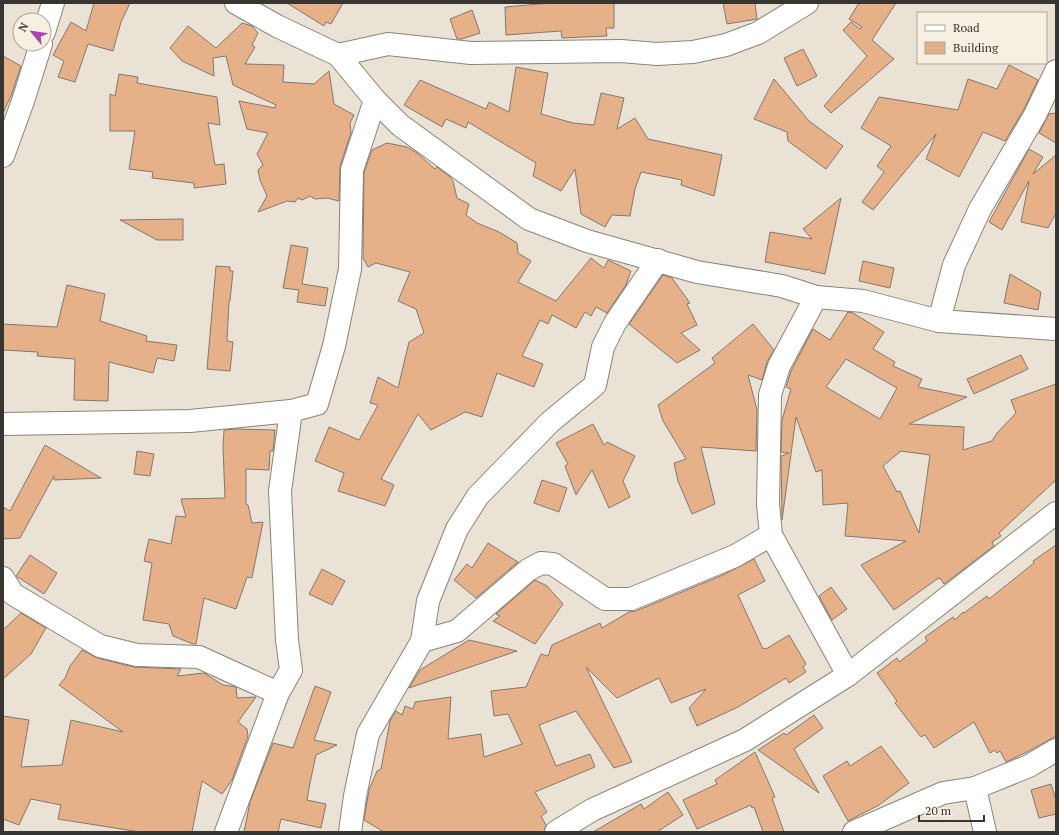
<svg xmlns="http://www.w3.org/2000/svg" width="1059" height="835" font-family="'PT Serif',serif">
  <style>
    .building { fill: #e6b189; stroke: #84776e; fill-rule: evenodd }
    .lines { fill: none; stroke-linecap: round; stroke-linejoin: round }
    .street-casing { stroke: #8a8477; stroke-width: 24 }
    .street { stroke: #fff; stroke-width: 22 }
  </style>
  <rect width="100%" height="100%" fill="#eae3d5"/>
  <g class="building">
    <polygon points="94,3 130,3 121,22 113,51 88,44 75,82 58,77 64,61 53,55 71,22 86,31"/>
    <polygon points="287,3 343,3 331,24 326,22 324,26"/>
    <polygon points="551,3 614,3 614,28 606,28 607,36 562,38 561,31 506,35 505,7"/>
    <polygon points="723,3 755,3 757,19 727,24"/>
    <polygon points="859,3 896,3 872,40 894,59 831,113 824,106 867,56 843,30 851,22 860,29 862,27 849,19"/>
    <polygon points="472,10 480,33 462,39 457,39 450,19"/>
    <polygon points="242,23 252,26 258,33 252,45 255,47 245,64 284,65 283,82 314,84 329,71 334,104 354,115 350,123 351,133 340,166 339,201 327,198 315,199 310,196 302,200 298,198 295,202 287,201 258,212 267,196 260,180 258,170 263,165 257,154 268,133 247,129 239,101 275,108 276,105 233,85 226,56 213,58 214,76 182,61 170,48 188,26 216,48"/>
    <polygon points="803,49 817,76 797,86 784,58"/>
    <polygon points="3,56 21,66 11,96 3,113"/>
    <polygon points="1009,65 1038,80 1024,109 1005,141 983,132 959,177 926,159 936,134 873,210 862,202 884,172 877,166 891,146 861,128 879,97 958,110 968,79 997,89"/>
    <polygon points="516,67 548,73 541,114 573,123 594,125 601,93 624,98 617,129 635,118 648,139 722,155 714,196 681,185 682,180 641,172 635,189 630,216 612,215 605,227 581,214 575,169 561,191 533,176 536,163 468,122 466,128 446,119 442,127 404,105 420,80 486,109 489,102 509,112"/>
    <polygon points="119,74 138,77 137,83 217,97 220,125 208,123 215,165 224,164 226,184 194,188 194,183 152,178 153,172 129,169 135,131 110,131 110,94 115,96"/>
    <polygon points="774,79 809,121 843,146 826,169 788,141 787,132 754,119"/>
    <polygon points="1056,113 1056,143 1039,133 1049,114"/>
    <polygon points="387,143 407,147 417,153 435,169 437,167 449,176 453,181 457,198 469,204 466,215 477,223 499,232 517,243 518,253 531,261 518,282 556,301 591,258 604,268 608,260 631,271 626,285 607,313 596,307 591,316 585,312 576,328 552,315 548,324 540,320 522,356 543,364 534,387 497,373 482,417 465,412 431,430 418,414 381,479 394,485 385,506 338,491 344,473 315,461 329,427 359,440 378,405 370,403 378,377 398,388 409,342 424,333 416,309 398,301 410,272 376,263 368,267 363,258 364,172 372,150"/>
    <polygon points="1029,149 1043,157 1033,174 1056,155 1056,213 1048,228 1021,222 1029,181 1002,230 989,222"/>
    <polygon points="841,198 825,274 811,271 809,269 807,270 765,262 770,232 812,239 803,229"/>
    <polygon points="183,219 183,240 157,240 120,220"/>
    <polygon points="291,245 308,248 302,284 328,288 325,306 297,302 299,290 283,288"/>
    <polygon points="863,261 894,268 890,288 859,281"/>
    <polygon points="216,266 230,267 230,271 233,271 230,301 229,301 227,341 233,342 230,371 207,369"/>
    <polygon points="1010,274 1041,292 1038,310 1004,303"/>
    <polygon points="663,275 672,278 690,303 687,304 697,325 681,333 700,350 677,363 629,324"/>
    <polygon points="67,285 105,294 100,321 147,336 146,341 177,345 174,361 157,358 153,373 109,362 108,401 74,400 75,359 37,356 38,352 3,350 3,324 57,327"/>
    <path d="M848,312l5,1 31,19 -11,17 22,13 -2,4 29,13 -4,8 49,10 -58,27 55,3 -1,23 29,-9 5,-8 19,-20 -5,-13 45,-16v96l-57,53 2,3 -9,6 2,4 -50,38 -4,-6 -3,1 -43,31 -33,-45 45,-24 -61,-5 3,-33 -25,2 -1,-35 -6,2 -20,-55 -14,103 -1,-64 8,-3 -8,-1 1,-32 9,-31 -5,-2 5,-16 22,-42 17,11zM846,359l51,29 -17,31 -54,-32zM901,451l29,4 -11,78 -19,-42 -3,1 -14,-26z"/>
    <polygon points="753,324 774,350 767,362 762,380 748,375 757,410 756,451 701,447 715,504 692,514 678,481 674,463 686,459 663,421 658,405 715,363 712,358"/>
    <polygon points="1021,355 1028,369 974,394 967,379"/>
    <polygon points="593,424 604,445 607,442 635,456 623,481 630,497 609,508 592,470 576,495 565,466 568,464 556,443"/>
    <polygon points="236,429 275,430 273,451 270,451 269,470 246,469 246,504 248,505 252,523 263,522 252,578 247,577 236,609 204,598 196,644 193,644 173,636 169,624 143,620 152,563 144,561 149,539 171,544 176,516 186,517 181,499 225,498 223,447 224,430"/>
    <polygon points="45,445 101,478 54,480 54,476 20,538 3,539 3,507 10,511"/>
    <polygon points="137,451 154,454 150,476 134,474"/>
    <polygon points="542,480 567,488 559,512 534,503"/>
    <polygon points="488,543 518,562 476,598 454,580 467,564 472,568"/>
    <polygon points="1056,545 1056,736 1029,751 1006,762 1000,751 997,753 995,750 990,753 974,722 934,748 925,735 921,737 895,703 897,701 877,673 897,658 899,662 927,641 925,637 953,617 955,620 963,612 964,613 987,596 989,599 1034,563 1033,561"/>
    <polygon points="30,555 57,573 44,594 16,576"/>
    <polygon points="754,559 765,581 738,595 763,649 765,648 766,649 789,635 806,664 803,667 806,672 789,683 786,678 738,707 697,726 689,708 706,689 671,703 659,678 617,698 586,667 632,762 614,768 576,711 539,725 556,766 590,754 595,767 535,792 547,812 541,816 546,825 544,832 384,832 364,820 369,790 377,771 381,769 390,721 396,711 402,715 405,706 413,709 415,702 451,697 448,739 481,734 484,757 522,744 508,714 494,716 491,691 526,687 541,654 548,656 552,645 600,623 602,628 629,612 636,611 723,575"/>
    <polygon points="322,569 345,581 332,605 309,594"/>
    <polygon points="535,580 547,586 563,604 535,644 493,621 500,616 496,614"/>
    <polygon points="831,587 847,609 832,620 819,596"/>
    <polygon points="21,613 46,628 31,654 3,679 3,630"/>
    <polygon points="469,640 517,651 409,688 420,670"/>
    <polygon points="82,650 97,658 134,667 181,669 177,676 204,673 223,685 236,687 237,698 256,697 238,722 247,729 248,736 232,780 222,794 202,781 192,832 140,832 58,819 61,805 31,799 19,825 3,819 3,716 29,720 21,767 62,765 71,720 123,732 59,685 65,678 70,666"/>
    <polygon points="315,686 331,692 314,740 337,745 316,755 310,783 307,800 326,804 321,828 281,819 278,832 244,832 250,802 273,743 293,748"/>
    <polygon points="814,715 823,728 794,749 819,793 758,750 784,733 786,735"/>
    <polygon points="881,746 909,783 879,805 848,821 823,776 847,761 850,766"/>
    <polygon points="755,752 775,797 772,798 784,832 763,832 754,807 752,808 751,805 697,829 683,800 717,784 715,780"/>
    <polygon points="1051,784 1056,800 1056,814 1039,818 1031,790"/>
    <polygon points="668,792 683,815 657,832 593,832 641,804 644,809"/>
  </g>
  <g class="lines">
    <g class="street-casing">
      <g id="street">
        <polyline points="236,3 277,26 338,55 375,100 400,125 529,219 587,241 697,272 782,286 816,297 863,301 939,321 1056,329"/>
        <polyline points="44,32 53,3"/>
        <polyline points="338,55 388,44 471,53 621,51 657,54 693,52 726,45 758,33 807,3"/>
        <polyline points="3,156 23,101 41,44"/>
        <polyline points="816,297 779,366 770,395 768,504 771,535 848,675"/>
        <polyline points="939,321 954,265 980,209 1035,115 1056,71"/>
        <polyline points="3,424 190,421 291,411"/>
        <polyline points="3,578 13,594 100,646 137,655 199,657 278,693"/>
        <polyline points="422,641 457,631 528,570 541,563 553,564 605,599 631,599 735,556 771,535"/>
        <polyline points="975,788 985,832"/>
        <polyline points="226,832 278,693 291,670 287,640 280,491 291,411 317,404 334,346 350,269 352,170 375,100"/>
        <polyline points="350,832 355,796 368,734 422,641 428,601 457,529 478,496 550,422 595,385 603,347 615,323 658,260"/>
        <polyline points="556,832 592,810 745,740 848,675 1056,513"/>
        <polyline points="854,832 943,793 975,788 1029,766 1056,750"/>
      </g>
    </g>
    <use href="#street" class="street"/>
  </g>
  <rect width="1059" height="835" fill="none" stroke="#393631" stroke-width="8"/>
  <rect x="917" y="12" width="130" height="52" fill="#f7f0e2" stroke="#aba69b"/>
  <rect x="925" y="25" width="20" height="6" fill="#ffffff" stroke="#aba69b"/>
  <text x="953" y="32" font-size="12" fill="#393631">Road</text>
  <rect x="925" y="42" width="20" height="12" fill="#e6b189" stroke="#aba69b"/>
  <text x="953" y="52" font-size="12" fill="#393631">Building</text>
  <g transform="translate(32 32) rotate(299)"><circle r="19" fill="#f7f0e2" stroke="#aba69b"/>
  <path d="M0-3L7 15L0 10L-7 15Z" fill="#a846ae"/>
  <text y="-6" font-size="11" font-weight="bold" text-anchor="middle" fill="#393631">N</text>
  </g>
  <path d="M919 815v6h65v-6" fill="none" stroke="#393631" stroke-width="2"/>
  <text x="925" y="815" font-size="12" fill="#393631" stroke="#f7f0e2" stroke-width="3" paint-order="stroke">20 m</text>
</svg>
